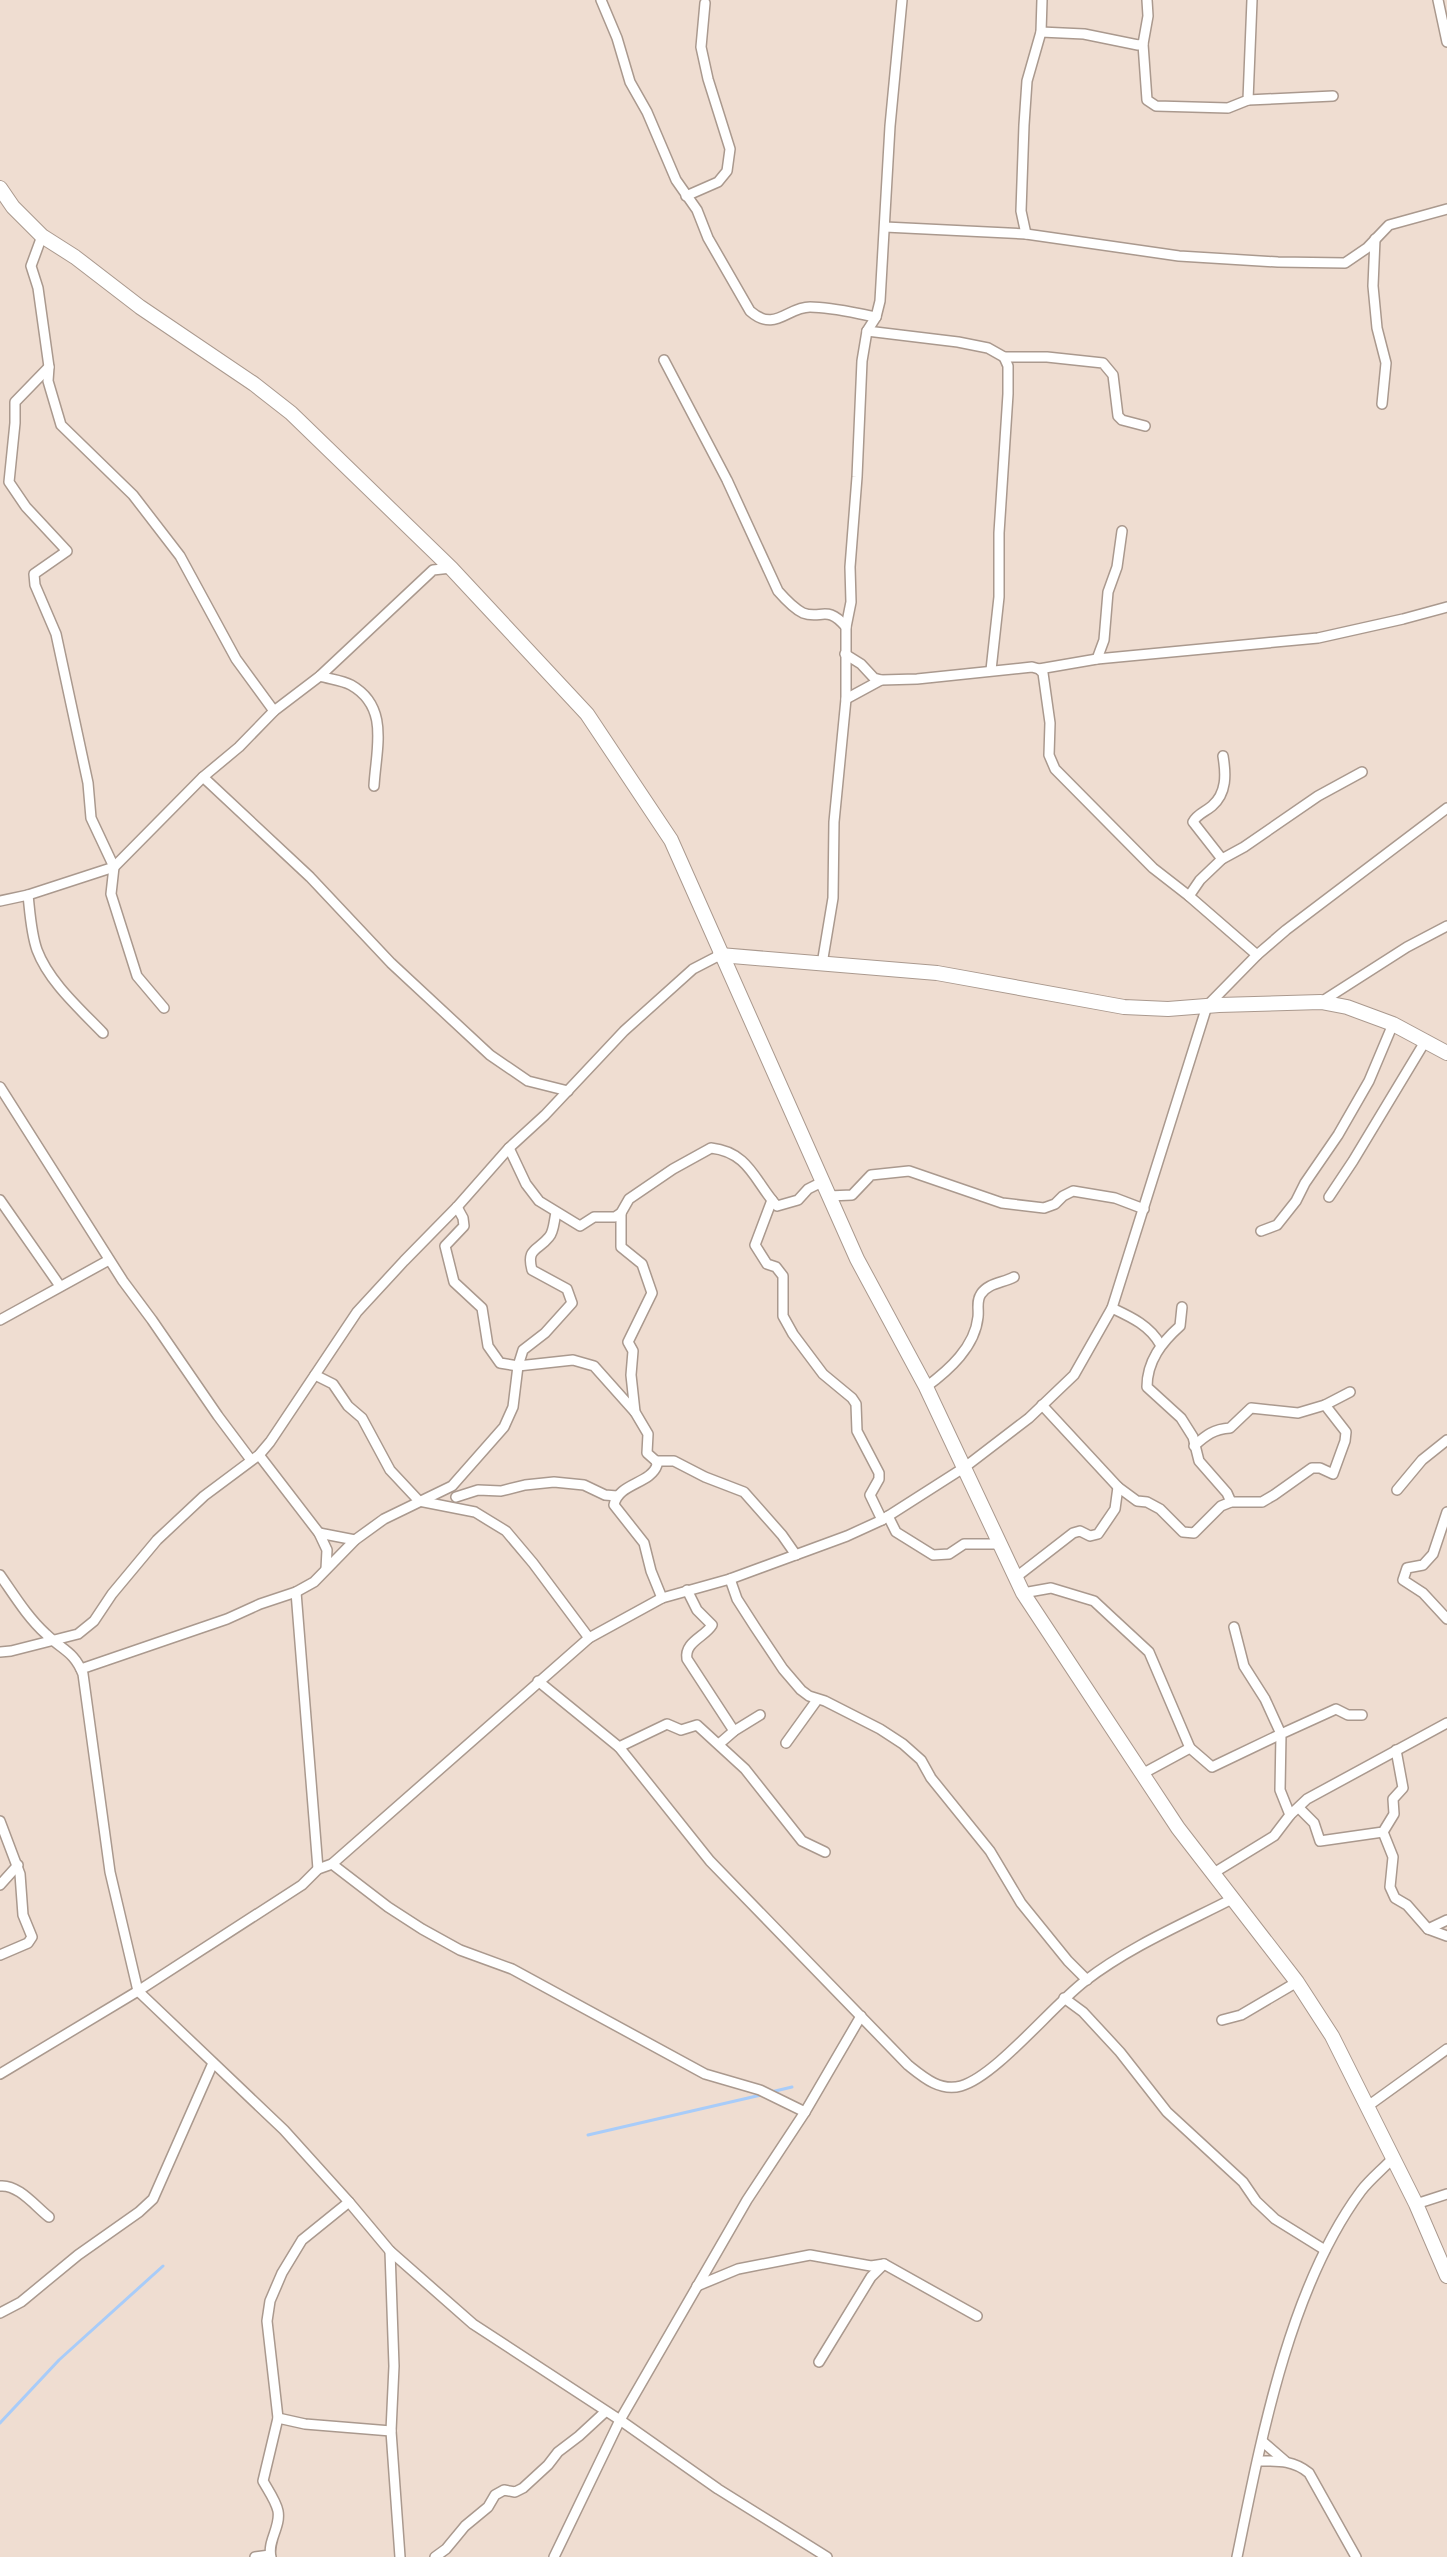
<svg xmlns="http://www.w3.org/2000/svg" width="1447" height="2557" font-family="'Roboto Condensed',sans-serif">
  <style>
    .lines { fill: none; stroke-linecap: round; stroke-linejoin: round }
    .stream { stroke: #a8ccf9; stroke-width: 3 }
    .minor-casing { stroke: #aa998e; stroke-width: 12 }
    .secondary-casing { stroke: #aa998e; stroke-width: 16 }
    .minor { stroke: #fff; stroke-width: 9 }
    .secondary { stroke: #fff; stroke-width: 14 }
  </style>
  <rect width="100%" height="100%" fill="#efddd1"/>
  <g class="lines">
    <g class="stream">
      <polyline points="771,2092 792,2087"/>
      <polyline points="588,2135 761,2095"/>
      <polyline points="0,2423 59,2360 163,2266"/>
    </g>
    <g class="minor-casing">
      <g id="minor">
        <path d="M601,0l16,38 13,44 17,30 29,68 21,30 11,28 42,73c25,22 37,-4 60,-4 22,0 44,6 66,10"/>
        <polyline points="1438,0 1447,42"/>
        <polyline points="1041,32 1084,34 1138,45 1143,44 1148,16 1147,0"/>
        <polyline points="1143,44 1147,100 1156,106 1228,108 1248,100 1252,0"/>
        <polyline points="1248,100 1333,96"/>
        <polyline points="686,196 718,182 727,171 730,149 708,79 701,47 705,3"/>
        <polyline points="885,227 1026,234 1179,256 1278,262 1345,263 1367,248 1389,225 1447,209"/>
        <polyline points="1026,234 1021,211 1024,125 1027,81 1041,32 1042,0"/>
        <polyline points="42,236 31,266 38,288 49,367 48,381 61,425 133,495 180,556 236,659 274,711"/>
        <polyline points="1375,239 1373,286 1377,328 1386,363 1382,404"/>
        <polyline points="867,331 958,342 988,348 1004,357 1047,357 1103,363 1113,375 1118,416 1122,420 1145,426"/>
        <path d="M664,360l63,120 51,111c7,8 15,17 25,22 18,7 24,-9 43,14"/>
        <polyline points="49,367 15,402 15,423 9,482 26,507 67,551 34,574 35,585 56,634 88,783 91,818 114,867 111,894 137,976 164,1008"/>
        <polyline points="845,654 861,664 874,678 881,680 917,679 1032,667 1039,669 1043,673 1050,723 1049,755 1055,769 1153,868 1189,896 1257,955"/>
        <polyline points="1097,659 1104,640 1108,592 1117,567 1122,531"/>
        <polyline points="1039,669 1097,659 1318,638 1403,619 1447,607"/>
        <polyline points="991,670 999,597 999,533 1008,394 1008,366 1004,357"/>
        <path d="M320,676c9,3 22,4 31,9 39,22 25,64 23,101"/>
        <polyline points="846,699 881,680"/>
        <polyline points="203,777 310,877 391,963 490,1055 528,1081 568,1091"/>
        <path d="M1222,859l-29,-37c4,-8 12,-10 19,-16 15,-13 14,-32 11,-50"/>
        <path d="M28,895c2,18 3,38 9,55 12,32 43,59 66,83"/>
        <polyline points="1189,896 1200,880 1222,859 1244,847 1318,796 1362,772"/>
        <polyline points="0,901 28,895 114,867 203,777 239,747 274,711 320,676 433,570 451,568"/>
        <polyline points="822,964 833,898 834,822 846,699 846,627 851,602 850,567 857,477 862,361 867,331 876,317 880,301 890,126 902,0"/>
        <polyline points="1321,1002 1407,947 1447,926"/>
        <polyline points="0,1087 123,1281 152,1320 218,1416 251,1460"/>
        <path d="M509,1148l17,36 13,17 41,25 14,-9h21l6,-4 8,-14 44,-30 38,-21c38,4 44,34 66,58l21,-6 10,-11 14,-7"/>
        <polyline points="829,1196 852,1195 871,1175 909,1171 1002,1203 1044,1208 1055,1204 1063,1196 1073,1191 1115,1198 1144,1209"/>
        <polyline points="1329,1197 1353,1161 1426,1040"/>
        <polyline points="0,1200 60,1286"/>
        <polyline points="772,1200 755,1245 767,1264 776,1267 783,1276 783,1316 793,1334 823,1374 852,1398 856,1404 857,1431 879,1473 879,1479 870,1495 882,1520"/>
        <polyline points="457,1207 463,1218 464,1226 445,1246 454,1282 482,1308 488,1346 500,1363 518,1366 573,1360 594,1366 635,1412"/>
        <path d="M621,1213v34l21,17 10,29 -24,49 5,9 -2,24 4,37 13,22 -1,19 9,8 1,4c-6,19 -39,18 -43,40l30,38 7,28 11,27"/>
        <polyline points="1261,1231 1277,1225 1296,1201 1305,1183 1338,1135 1369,1081 1393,1024"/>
        <path d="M1182,1307l-2,19c-18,16 -33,35 -33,61l34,31 12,19 6,24 28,32 4,9"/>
        <path d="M1112,1308c19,9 37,17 48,36"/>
        <polyline points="0,1320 109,1260"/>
        <polyline points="315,1375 333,1384 348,1406 362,1418 390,1470 419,1501 475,1512 506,1531 533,1563 589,1638"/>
        <path d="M926,1387c23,-17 49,-40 52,-70 1,-8 -2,-16 3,-23 7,-11 22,-11 33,-17"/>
        <polyline points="1042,1405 1118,1487 1137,1501 1147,1502 1160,1509 1183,1532 1194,1533 1221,1506 1231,1502 1262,1502 1274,1495 1312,1468 1320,1468 1333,1474 1345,1441 1346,1432 1325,1405"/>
        <path d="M1194,1446c12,-11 20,-17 36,-18l21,-20 47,5 27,-8 25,-13"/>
        <polyline points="259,1455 319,1533 327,1550 326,1569"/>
        <polyline points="656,1461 674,1461 705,1477 744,1492 782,1535 796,1555"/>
        <polyline points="1397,1490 1422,1460 1447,1440"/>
        <polyline points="456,1497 478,1490 501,1491 525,1485 554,1482 584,1485 605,1495 617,1496"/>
        <polyline points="1447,1512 1433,1554 1423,1565 1407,1568 1403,1580 1423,1593 1447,1619"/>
        <polyline points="888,1516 896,1532 933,1555 949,1554 964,1544 999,1544"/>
        <polyline points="319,1533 355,1540"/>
        <path d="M0,1575c14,20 28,43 46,59 16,16 28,17 37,40l27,198 28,119 146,139 65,72 41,49 83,73 147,96 98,69 109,68"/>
        <polyline points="1015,1578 1073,1533 1080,1531 1090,1536 1098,1534 1115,1509 1118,1487"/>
        <polyline points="730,1579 737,1599 755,1627 783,1669 801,1690 809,1696 825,1701 880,1729 903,1744 921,1760 931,1778 990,1851 1021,1903 1068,1961 1087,1980"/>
        <path d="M687,1590l10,20 15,15c-7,12 -28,17 -25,34l47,72"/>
        <polyline points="296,1592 318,1869"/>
        <polyline points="1023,1593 1051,1588 1094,1601 1109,1615 1149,1652 1190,1748"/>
        <polyline points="0,1652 11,1651 78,1634 94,1621 112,1594 157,1540 204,1496 259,1455 270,1442 357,1312 404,1261 457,1207 509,1148 545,1115 624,1031 693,969 720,955"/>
        <path d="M81,1669l146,-50 33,-15 36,-12 18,-10 41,-42 29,-21 68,-33 52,-59 9,-20 5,-41 5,-16 22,-17 27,-30 -5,-14 -35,-19c-6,-22 6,-19 17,-33 5,-5 5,-17 7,-24"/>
        <path d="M538,1681l81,66 91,114 198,204c15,12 32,27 53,21 35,-10 91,-80 124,-105 44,-34 98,-57 147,-82"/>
        <polyline points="786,1743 817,1700"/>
        <polyline points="719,1744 734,1731 760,1715"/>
        <polyline points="619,1747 667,1724 681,1730 697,1725 745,1769 802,1841 825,1852"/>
        <polyline points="1142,1774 1190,1748 1212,1767 1281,1734 1265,1699 1244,1666 1234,1627"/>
        <polyline points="1299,1808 1314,1823 1320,1841 1383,1832 1394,1814 1393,1799 1403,1788 1396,1750"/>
        <polyline points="1290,1815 1280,1790 1281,1734 1336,1709 1348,1715 1362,1715"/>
        <polyline points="0,1821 20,1874 23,1915 32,1937 28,1943 0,1955"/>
        <polyline points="1383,1832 1393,1857 1390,1887 1395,1898 1407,1905 1428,1929 1447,1936"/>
        <polyline points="332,1864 388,1907 422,1929 460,1950 512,1969 705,2074 760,2090 805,2112"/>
        <polyline points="1212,1874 1274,1836 1290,1815 1307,1799 1447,1723"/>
        <polyline points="0,1885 18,1865"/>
        <polyline points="1428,1929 1447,1920"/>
        <polyline points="1064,1998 1083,2012 1120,2052 1167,2112 1243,2182 1256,2201 1275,2219 1325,2250"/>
        <polyline points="1222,2020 1241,2015 1297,1982"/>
        <polyline points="0,2074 138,1991 302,1885 318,1869 332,1864 589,1638 662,1598 730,1579 847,1536 882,1520 965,1467 1029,1418 1074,1375 1112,1308 1207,1006 1257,955 1286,930 1447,808"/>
        <polyline points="1368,2106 1447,2049"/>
        <path d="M0,2186c18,-2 35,20 49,31"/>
        <polyline points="1416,2204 1447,2194"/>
        <polyline points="390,2251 394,2366 391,2431 400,2557"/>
        <polyline points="697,2286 738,2269 810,2255 871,2266 884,2264 977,2316"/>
        <polyline points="0,2313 21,2302 78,2255 139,2212 153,2199 213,2063"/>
        <polyline points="819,2362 871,2277 884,2264"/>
        <polyline points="278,2418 305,2424 391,2431"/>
        <polyline points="1263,2442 1285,2461"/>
        <path d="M1258,2461c20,0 35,-1 51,12l47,84"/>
        <polyline points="255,2557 270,2555"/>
        <path d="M271,2557c-4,-16 10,-30 7,-46 -2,-10 -10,-21 -15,-30l15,-63 -11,-97 3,-20 12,-28 20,-33 47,-38"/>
        <polyline points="435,2557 446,2549 465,2526 488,2507 495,2495 504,2490 515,2492 523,2488 548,2465 558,2452 579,2436 605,2412"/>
        <polyline points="554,2557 620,2420 747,2200 805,2112 861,2016"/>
        <path d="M1237,2557c24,-117 52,-269 124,-366 9,-12 22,-22 32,-33"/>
      </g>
    </g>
    <g class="secondary-casing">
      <g id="secondary">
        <polyline points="0,188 13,207 42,236 75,257 140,307 254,384 291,413 451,568 587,714 671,840 857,1259 926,1387 1023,1593 1178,1828 1297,1982 1332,2036 1416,2204 1447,2276"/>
        <polyline points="720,955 937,973 1124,1007 1168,1009 1219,1005 1321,1002 1347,1007 1393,1024 1447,1053"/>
      </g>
    </g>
    <use href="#minor" class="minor"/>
    <use href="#secondary" class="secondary"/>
  </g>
</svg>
